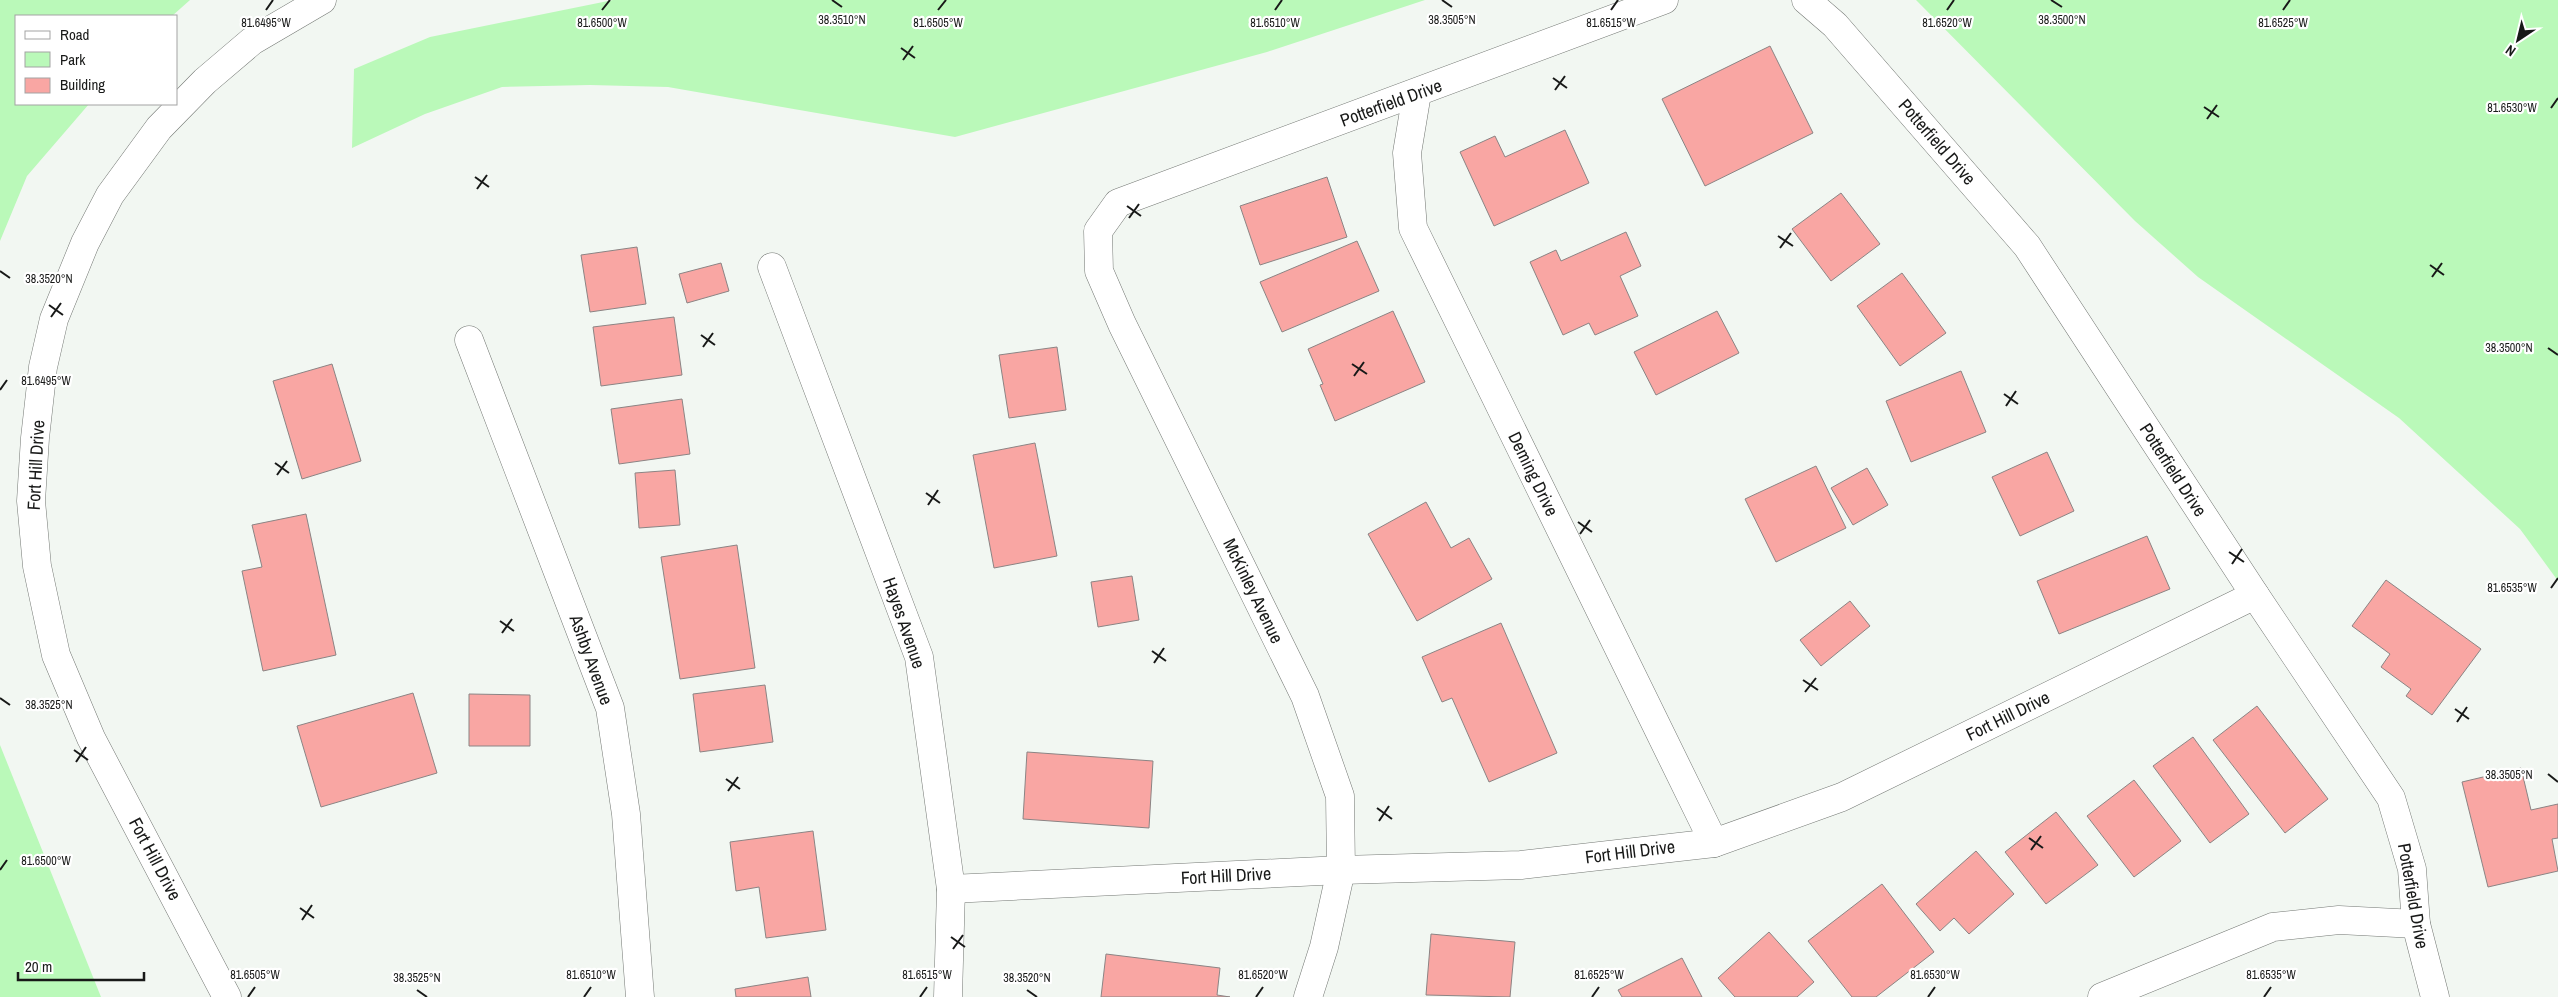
<svg xmlns="http://www.w3.org/2000/svg" width="2558" height="997" font-family="'Archivo Narrow',sans-serif">
  <style>
    .green { fill: #baf9b9 }
    .building { fill: #f9a6a3; stroke: #8b8484 }
    .lines { fill: none; stroke-linecap: round; stroke-linejoin: round }
    .street-casing { stroke: #747874; stroke-width: 29 }
    .street { stroke: #fff; stroke-width: 28 }
    .ticks { fill: none; stroke: #181918; stroke-width: 2 }
    .labels { text-anchor: middle; stroke-width: 4.5; stroke-linejoin: round; paint-order: stroke }
    .street-label { font-size: 18px; fill: #181918; stroke: #fff }
    .ticks-label { font-size: 12px; text-anchor: middle; fill: #181918; stroke: #fff; stroke-width: 4.5; stroke-linejoin: round; paint-order: stroke }
  </style>
  <rect width="100%" height="100%" fill="#f2f7f2"/>
  <g class="green">
    <polygon points="0,0 190,0 172,16 16,16 16,104 89,104 27,176 0,241"/>
    <polygon points="613,0 1425,0 1267,52 955,137 668,87 590,85 502,87 425,114 352,148 354,69 430,37"/>
    <polygon points="1916,0 2558,0 2558,581 2520,529 2399,418 2198,277 2135,221"/>
    <polygon points="0,745 101,997 0,997"/>
  </g>
  <g class="building">
    <polygon points="1770,46 1813,133 1705,186 1662,99"/>
    <polygon points="1565,130 1589,183 1494,226 1460,152 1495,136 1505,157"/>
    <polygon points="1327,177 1347,237 1260,265 1240,206"/>
    <polygon points="1841,193 1880,244 1831,281 1792,229"/>
    <polygon points="1626,232 1641,266 1620,276 1638,316 1595,335 1589,323 1563,335 1530,262 1556,250 1561,261"/>
    <polygon points="1357,241 1379,291 1282,332 1260,282"/>
    <polygon points="637,247 646,304 590,312 581,255"/>
    <polygon points="721,263 729,291 687,303 679,274"/>
    <polygon points="1902,273 1946,333 1900,366 1857,306"/>
    <polygon points="1393,311 1425,382 1335,421 1320,385 1323,384 1308,349"/>
    <polygon points="1717,311 1739,353 1656,395 1634,352"/>
    <polygon points="674,317 682,375 601,386 593,327"/>
    <polygon points="1057,347 1066,410 1009,418 999,355"/>
    <polygon points="332,364 361,461 302,479 273,381"/>
    <polygon points="1961,371 1986,432 1911,462 1886,401"/>
    <polygon points="682,399 690,454 619,464 611,409"/>
    <polygon points="1035,443 1057,556 994,568 973,455"/>
    <polygon points="2047,452 2074,511 2020,536 1992,477"/>
    <polygon points="1816,466 1846,528 1776,562 1745,499"/>
    <polygon points="1867,468 1888,505 1853,525 1831,488"/>
    <polygon points="675,470 680,525 639,528 635,473"/>
    <polygon points="1426,502 1451,548 1469,538 1492,579 1417,621 1368,534"/>
    <polygon points="306,514 336,655 263,671 242,571 262,567 252,525"/>
    <polygon points="2147,536 2170,589 2059,634 2037,581"/>
    <polygon points="737,545 755,668 680,679 661,557"/>
    <polygon points="1132,576 1139,620 1098,627 1091,582"/>
    <polygon points="2386,580 2481,649 2432,715 2406,696 2411,689 2381,667 2390,654 2352,626"/>
    <polygon points="1850,601 1870,626 1821,666 1800,640"/>
    <polygon points="1501,623 1557,753 1489,782 1452,698 1442,702 1422,657"/>
    <polygon points="765,685 773,742 700,752 693,694"/>
    <polygon points="413,693 437,773 321,807 297,726"/>
    <polygon points="469,694 530,695 530,746 469,746"/>
    <polygon points="2257,706 2328,799 2285,833 2213,740"/>
    <polygon points="2193,737 2249,814 2210,843 2153,766"/>
    <polygon points="1027,752 1153,761 1149,828 1023,819"/>
    <polygon points="2521,768 2531,810 2558,804 2558,838 2552,839 2558,871 2488,887 2462,782"/>
    <polygon points="2134,780 2181,841 2134,877 2087,816"/>
    <polygon points="2056,812 2098,865 2046,904 2005,852"/>
    <polygon points="813,831 826,930 766,938 759,887 736,891 730,842"/>
    <polygon points="1976,851 2014,894 1969,934 1954,918 1940,931 1916,904"/>
    <polygon points="1882,884 1934,952 1876,997 1852,997 1808,941"/>
    <polygon points="1769,932 1814,982 1797,997 1735,997 1718,978"/>
    <polygon points="1431,934 1515,942 1510,997 1426,995"/>
    <polygon points="1106,954 1220,968 1217,995 1230,997 1101,997"/>
    <polygon points="1682,958 1702,997 1622,997 1618,990"/>
    <polygon points="808,977 811,997 736,997 735,989"/>
  </g>
  <g class="lines">
    <g class="street-casing">
      <g id="street">
        <polyline points="1806,0 1835,25 2027,246 2255,595 2391,798 2412,869 2416,924 2435,997"/>
        <polyline points="1417,93 1407,153 1413,228 1714,843"/>
        <polyline points="772,267 919,657 951,889 948,997"/>
        <polyline points="469,340 610,708 626,814 640,997"/>
        <polyline points="951,889 1341,870 1521,865 1714,843 1842,797 2255,595"/>
        <polyline points="227,997 91,738 56,655 37,566 31,501 35,438 43,367 54,319 85,243 110,195 159,128 205,81 252,41 322,0"/>
        <polyline points="1308,997 1324,947 1341,870 1340,796 1305,696 1122,324 1099,271 1098,231 1118,203 1664,0"/>
        <polyline points="2102,997 2273,927 2339,920 2416,924"/>
      </g>
    </g>
    <use href="#street" class="street"/>
  </g>
  <path class="ticks" d="M832,0l10,7M1442,0l10,7M2051,0l11,7M266,10l7,-10M602,10l8,-10M938,10l8,-10M1275,10l7,-10M1611,10l7,-10M1947,10l7,-10M2283,10l7,-10M901,48l14,10M903,60l10,-14M1553,78l14,10M1555,90l10,-14M2204,107l15,10M2551,108l7,-10M2207,119l10,-14M475,177l14,10M477,189l10,-14M1127,206l14,10M1129,218l10,-14M1778,236l15,10M1780,248l11,-15M2430,265l14,10M0,271l10,7M2432,277l10,-14M49,305l14,10M51,317l10,-14M701,335l14,10M703,347l10,-14M2548,348l10,7M1352,364l15,10M1354,376l10,-14M0,390l7,-10M2004,394l14,10M2006,406l10,-15M275,463l14,10M277,475l10,-14M926,493l14,10M928,505l10,-15M1578,522l14,10M1580,534l10,-14M2229,552l15,10M2232,564l10,-15M2551,588l7,-10M500,621l14,10M502,633l10,-14M1152,651l14,10M1154,663l10,-15M1803,680l15,10M1805,692l11,-14M0,698l10,7M2455,709l14,10M2457,722l10,-15M74,750l14,10M76,762l10,-15M2548,774l10,8M726,779l14,10M728,791l10,-14M1377,808l15,11M1379,821l10,-15M2029,838l14,10M2031,850l10,-14M0,870l7,-10M300,908l14,10M302,920l10,-15M951,937l14,10M953,949l10,-14M417,990l10,7M1027,990l10,7M248,997l7,-10M584,997l7,-10M920,997l7,-10M1256,997l7,-10M1592,997l7,-10M1928,997l7,-10M2264,997l7,-10"/>
  <g class="labels">
    <g class="street-label">
      <text transform="translate(1391 103) rotate(-20)" y="6">Potterfield Drive</text>
      <text transform="translate(1937 142) rotate(49)" y="6">Potterfield Drive</text>
      <text transform="translate(36 465) rotate(-87)" y="6">Fort Hill Drive</text>
      <text transform="translate(2173 470) rotate(57)" y="6">Potterfield Drive</text>
      <text transform="translate(1533 474) rotate(64)" y="6">Deming Drive</text>
      <text transform="translate(1253 591) rotate(64)" y="6">McKinley Avenue</text>
      <text transform="translate(904 623) rotate(71)" y="6">Hayes Avenue</text>
      <text transform="translate(591 660) rotate(70)" y="6">Ashby Avenue</text>
      <text transform="translate(2008 716) rotate(-26)" y="6">Fort Hill Drive</text>
      <text transform="translate(1630 852) rotate(-7)" y="6">Fort Hill Drive</text>
      <text transform="translate(155 859) rotate(62)" y="6">Fort Hill Drive</text>
      <text transform="translate(1226 876) rotate(-3)" y="6">Fort Hill Drive</text>
      <text transform="translate(2413 896) rotate(80)" y="6">Potterfield Drive</text>
    </g>
  </g>
  <g class="ticks-label">
    <text x="842" y="24">38.3510°N</text>
    <text x="1452" y="24">38.3505°N</text>
    <text x="2062" y="24">38.3500°N</text>
    <text x="266" y="27">81.6495°W</text>
    <text x="602" y="27">81.6500°W</text>
    <text x="938" y="27">81.6505°W</text>
    <text x="1275" y="27">81.6510°W</text>
    <text x="1611" y="27">81.6515°W</text>
    <text x="1947" y="27">81.6520°W</text>
    <text x="2283" y="27">81.6525°W</text>
    <text x="2512" y="112">81.6530°W</text>
    <text x="49" y="283">38.3520°N</text>
    <text x="2509" y="352">38.3500°N</text>
    <text x="46" y="385">81.6495°W</text>
    <text x="2512" y="592">81.6535°W</text>
    <text x="49" y="709">38.3525°N</text>
    <text x="2509" y="779">38.3505°N</text>
    <text x="46" y="865">81.6500°W</text>
    <text x="255" y="979">81.6505°W</text>
    <text x="591" y="979">81.6510°W</text>
    <text x="927" y="979">81.6515°W</text>
    <text x="1263" y="979">81.6520°W</text>
    <text x="1599" y="979">81.6525°W</text>
    <text x="1935" y="979">81.6530°W</text>
    <text x="2271" y="979">81.6535°W</text>
    <text x="417" y="982">38.3525°N</text>
    <text x="1027" y="982">38.3520°N</text>
  </g>
  <rect x="15" y="15" width="162" height="90" fill="#ffffff" stroke="#a3a3a3"/>
  <rect x="25" y="31" width="25" height="8" fill="#ffffff" stroke="#a3a3a3"/>
  <text x="60" y="40" font-size="15" fill="#181918">Road</text>
  <rect x="25" y="52" width="25" height="15" fill="#baf9b9" stroke="#a3a3a3"/>
  <text x="60" y="65" font-size="15" fill="#181918">Park</text>
  <rect x="25" y="78" width="25" height="15" fill="#f9a6a3" stroke="#a3a3a3"/>
  <text x="60" y="90" font-size="15" fill="#181918">Building</text>
  <g transform="translate(2518 40) rotate(215)" stroke="#ffffff" stroke-width="4" paint-order="stroke">
  <path d="M0-4L9 19L0 12L-9 19Z" fill="#181918"/>
  <text y="-8" font-size="14" font-weight="bold" text-anchor="middle" fill="#181918">N</text>
  </g>
  <path d="M18 972v8h126v-8" fill="none" stroke="#181918" stroke-width="2.5"/>
  <text x="25" y="972" font-size="15" fill="#181918" stroke="#ffffff" stroke-width="4" paint-order="stroke">20 m</text>
</svg>
